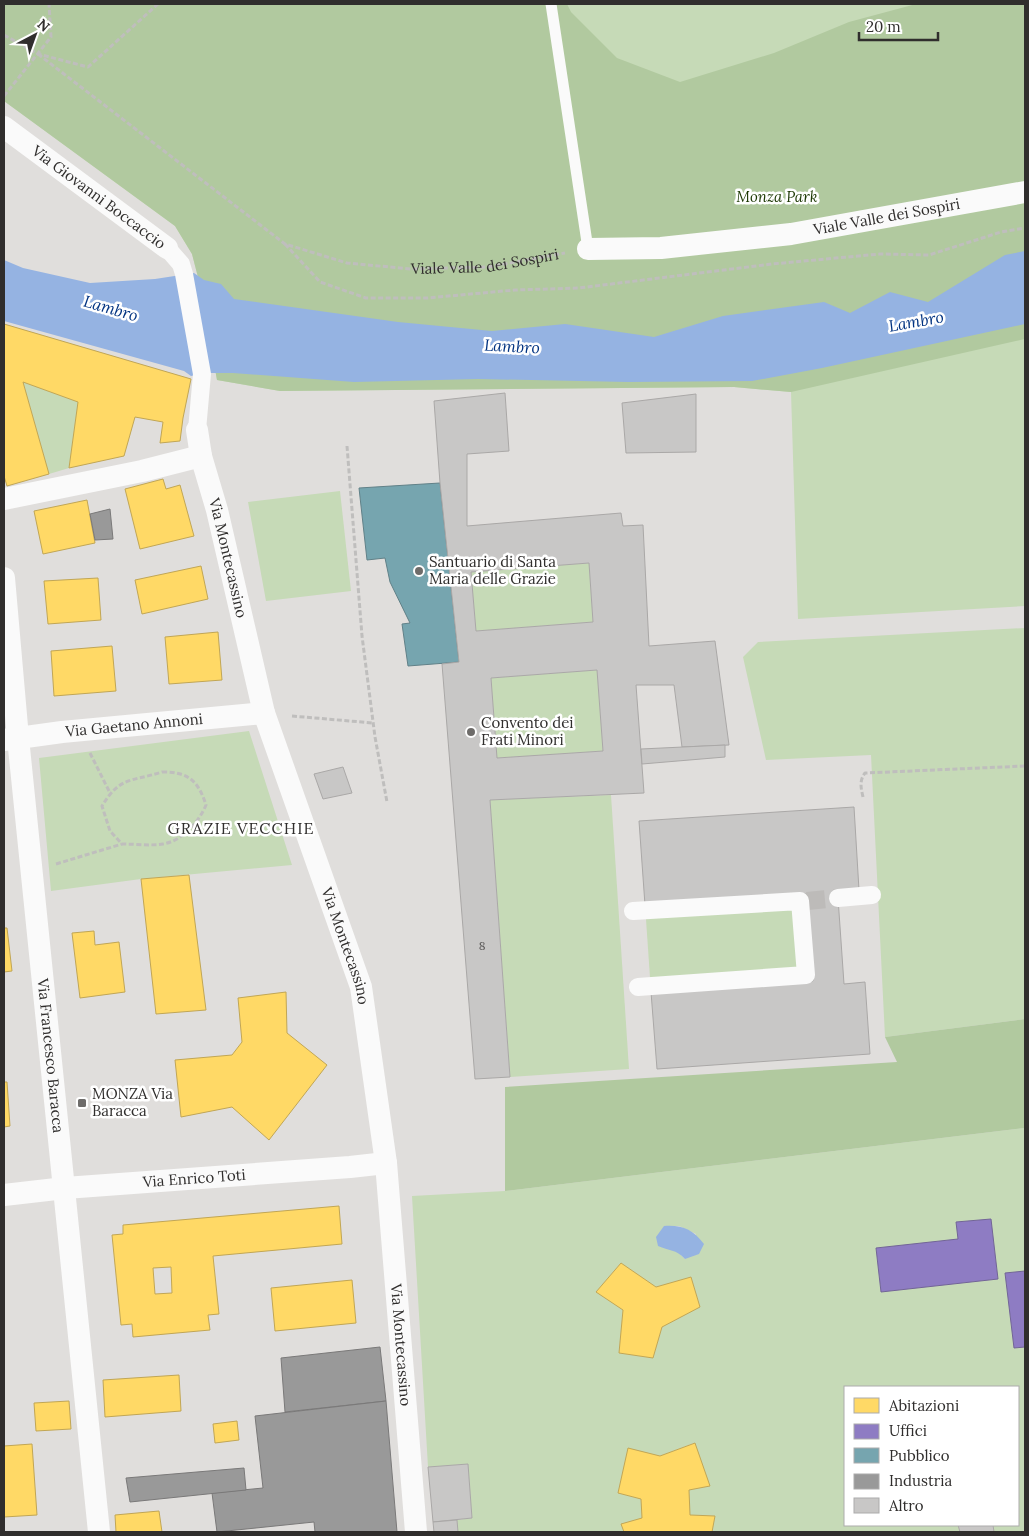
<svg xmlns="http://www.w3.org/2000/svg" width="1029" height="1536" font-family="Lora,serif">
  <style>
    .green { fill: #c6dab7; fill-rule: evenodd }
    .forest { fill: #b1c99f }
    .water { fill: #95b3e2 }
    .homes { fill: #ffd966; stroke: #c1a655; fill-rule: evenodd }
    .offices { fill: #8e7cc3; stroke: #726596 }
    .public { fill: #76a5af; stroke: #618188 }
    .industry { fill: #999; stroke: #7a7979 }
    .building { fill: #c8c7c6; stroke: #aaa8a7; fill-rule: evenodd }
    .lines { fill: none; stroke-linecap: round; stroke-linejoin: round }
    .pedestrian-tunnel { stroke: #bdbbb9; stroke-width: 18; stroke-dasharray: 18 9; stroke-linecap: butt }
    .path { stroke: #bfbebd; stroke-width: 3; stroke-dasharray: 5 2.5; stroke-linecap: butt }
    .service { stroke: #fafafa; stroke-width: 11 }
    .pedestrian { stroke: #fafafa; stroke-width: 18 }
    .minor { stroke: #fafafa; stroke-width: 22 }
    .poi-dot { fill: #6e6c6a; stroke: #fff; stroke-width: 2 }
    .labels { text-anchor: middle; stroke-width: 5; stroke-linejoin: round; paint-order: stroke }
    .number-label { font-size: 12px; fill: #565453 }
    .street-label { font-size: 15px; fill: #302e2d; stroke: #fff }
    .park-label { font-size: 15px; font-style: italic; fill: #1c3803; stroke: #fff }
    .poi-label { font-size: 15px; fill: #302e2d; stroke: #fff; text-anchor: start }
    .water-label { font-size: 16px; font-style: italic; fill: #003280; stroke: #fff }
    .neighbourhood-label { font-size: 16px; letter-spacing: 1px; fill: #302e2d; stroke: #fff }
  </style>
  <rect width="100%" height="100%" fill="#e0dedc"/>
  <g class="green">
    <polygon points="4,4 1025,4 1025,606 798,619 791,392 734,387 280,391 217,380 199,281 192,254 175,226 4,101"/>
    <polygon points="23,382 78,402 69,468 49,474"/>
    <polygon points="340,491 351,591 266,601 248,502"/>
    <polygon points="589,563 593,622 476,631 471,572"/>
    <polygon points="1025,628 1025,1019 885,1037 871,755 766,760 743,657 758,642"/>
    <polygon points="597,670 603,751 497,758 491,678"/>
    <polygon points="249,731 292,865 141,879 51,891 39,758"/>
    <polygon points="611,795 629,1069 510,1077 490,800"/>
    <polygon points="807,894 813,981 651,992 645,905"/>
    <path d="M1025,1128v143l-20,3 9,74 11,-1v185h-31l-1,-7h25v-138h-173v138h113l2,7h-248l3,-16 -25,-1 -1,-25 21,-4 -16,-43 -34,13 -32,-7 -10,44 23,6 1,19 -20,6 2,8h-166l-1,-12 15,-2 -4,-54 -40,3 -16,-271 93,-5zM990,1219l8,60 -117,13 -5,-44 82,-9 -1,-17zM664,1226h15l17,8 -11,25 -8,-8zM621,1263l35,24 35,-10 9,29 -38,21 -9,31 -34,-5 4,-43 -27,-18z"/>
  </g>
  <g class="forest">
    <polygon points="4,4 567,4 571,12 617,58 680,82 774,53 849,22 916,4 1025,4 1025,339 791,392 734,387 280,391 217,380 199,281 192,254 175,226 4,101"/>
    <polygon points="1025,1019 1025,1128 505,1191 505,1087 897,1062 885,1037"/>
  </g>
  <g class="water">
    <polygon points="1025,251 1025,324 822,368 752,381 628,382 478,379 354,382 233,373 210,373 191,376 184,371 4,321 4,260 23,268 90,283 155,279 194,273 204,280 221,284 234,299 398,322 492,331 565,324 654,337 723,316 824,302 850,313 890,292 928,302 1005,255"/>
    <path d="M664,1226c19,-1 28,3 40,18l-5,10 -14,5c-9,-10 -16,-8 -27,-13l-2,-9z"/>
  </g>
  <g class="homes">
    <polygon points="4,324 191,379 183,418 180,441 160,443 163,422 135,417 124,456 69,468 78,402 23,382 49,474 7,486 4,476"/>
    <polygon points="163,479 166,489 180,485 194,536 140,549 125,489"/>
    <polygon points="87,500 95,543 43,554 34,511"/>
    <polygon points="201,566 208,599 142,614 135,580"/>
    <polygon points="98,578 101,620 48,624 44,581"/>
    <polygon points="218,632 222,680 169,684 165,637"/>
    <polygon points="112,646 116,691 54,696 51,651"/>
    <polygon points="189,875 206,1010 156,1014 141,879"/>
    <polygon points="4,928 7,928 12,971 4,972"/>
    <polygon points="94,931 95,945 119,942 125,992 80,998 72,933"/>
    <polygon points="286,992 287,1033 327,1065 269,1140 232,1107 181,1117 175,1060 232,1055 242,1042 238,998"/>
    <polygon points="4,1082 7,1082 10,1126 4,1127"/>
    <path d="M339,1206l3,38 -129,12 6,58 -11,1 2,15 -77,7 -1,-13 -11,1 -9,-90 11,-1v-9zM171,1267l1,26 -17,1 -2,-26z"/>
    <polygon points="621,1263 656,1287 691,1277 700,1307 662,1327 653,1358 619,1353 623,1310 596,1292"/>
    <polygon points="352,1280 356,1323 275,1331 271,1288"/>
    <polygon points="179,1375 181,1411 105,1417 103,1380"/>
    <polygon points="69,1401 71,1429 36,1431 34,1403"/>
    <polygon points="237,1421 239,1440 215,1443 213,1424"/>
    <polygon points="695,1443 710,1486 689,1490 690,1515 715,1516 712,1532 624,1532 621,1524 642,1518 641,1499 618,1493 628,1448 660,1456"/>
    <polygon points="32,1444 37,1515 4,1517 4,1446"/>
    <polygon points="159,1511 162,1532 116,1532 115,1515"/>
  </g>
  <g class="offices">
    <polygon points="991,1219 998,1279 881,1292 876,1248 958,1239 956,1222"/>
    <polygon points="1025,1271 1025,1347 1014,1348 1005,1273"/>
  </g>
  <polygon class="public" points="440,483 459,662 408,666 402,624 410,623 390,582 385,558 367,560 359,488"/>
  <g class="industry">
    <polygon points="110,509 113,539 95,540 90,514"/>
    <polygon points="380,1347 386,1401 285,1412 281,1358"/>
    <polygon points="386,1401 397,1532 315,1532 314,1522 217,1532 212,1493 263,1488 255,1416"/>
    <polygon points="244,1468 246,1490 130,1502 126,1478"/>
  </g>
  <g class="building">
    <path d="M505,393l4,58 -42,3v72l154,-13 2,13 20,-1 6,121 66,-5 14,104 -47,2 -8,-62h-38l8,108 -154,7 20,277 -35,2 -33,-415 17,-2 -19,-179 -6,-82zM589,563l4,59 -117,9 -5,-59zM597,670l6,81 -106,7 -6,-80z"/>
    <polygon points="696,394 696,452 626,453 622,403"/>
    <polygon points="725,745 725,757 642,764 641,749"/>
    <polygon points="343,767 352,793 323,799 314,774"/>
    <polygon points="854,807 859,890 838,898 844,984 865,982 870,1054 657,1069 651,992 813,981 807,894 645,905 639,821"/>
    <polygon points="468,1464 472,1518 433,1522 428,1467"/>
    <polygon points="457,1520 458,1532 434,1532 433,1522"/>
    <polygon points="958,1525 993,1525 994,1532 960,1532"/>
  </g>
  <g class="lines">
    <polyline class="pedestrian-tunnel" points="807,901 838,898"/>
    <g class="path">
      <polyline points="4,35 38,54 88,67 158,4"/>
      <path id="s1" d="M38,54l247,190 62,19 64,6 77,-2 77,-14"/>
      <polyline points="4,96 51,37 49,4"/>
      <polyline points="285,244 320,282 366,298 427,298 515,290 579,288 772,264 880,254 929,255 1001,232 1025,228"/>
      <polyline points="347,446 362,636 375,737 387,802"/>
      <polyline points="292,716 373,723"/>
      <polyline points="90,753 110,793"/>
      <path d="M162,772c26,0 36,8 44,33 -7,17 -24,36 -43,39 -13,2 -28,0 -41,0l-12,-13 -8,-25c18,-30 29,-24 60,-34z"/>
      <path d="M863,797c-2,-9 -4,-16 2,-24l160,-7"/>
      <polyline points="56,864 122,844"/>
    </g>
    <polyline class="service" points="551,4 588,249"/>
    <g class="pedestrian">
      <polyline points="167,248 181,264 184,274 202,374 197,430"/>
      <polyline points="838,898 872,895"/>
      <polyline points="633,911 800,901 806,975 638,987"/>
    </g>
    <g class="minor">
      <path id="s2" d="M4,127l163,121"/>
      <path id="s3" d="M588,249l73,-1 130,-14 234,-42"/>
      <path id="s4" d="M197,430l4,26 16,54 47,203 97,274 25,176 30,369"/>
      <polyline points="4,499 142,471 201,456"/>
      <path id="s5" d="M4,578l14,160 81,794"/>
      <path id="s6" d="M4,740l58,-8 202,-19"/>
      <path id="s7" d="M4,1195l61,-7 285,-21 36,-4"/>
    </g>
  </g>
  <g class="poi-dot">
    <circle cx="419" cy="571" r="5"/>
    <circle cx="471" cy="732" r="5"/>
    <rect x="77" y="1098" width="10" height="10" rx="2.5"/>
  </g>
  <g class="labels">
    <g class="number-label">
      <text x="482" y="950">8</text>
    </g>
    <g class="street-label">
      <text dy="5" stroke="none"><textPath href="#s2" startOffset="118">Via Giovanni Boccaccio</textPath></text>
      <text dy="5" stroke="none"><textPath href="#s3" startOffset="301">Viale Valle dei Sospiri</textPath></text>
      <text dy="5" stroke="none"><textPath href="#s1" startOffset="515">Viale Valle dei Sospiri</textPath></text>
      <text dy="5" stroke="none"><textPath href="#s4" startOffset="132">Via Montecassino</textPath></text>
      <text dy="5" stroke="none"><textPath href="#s6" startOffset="131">Via Gaetano Annoni</textPath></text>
      <text dy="5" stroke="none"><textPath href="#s4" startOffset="538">Via Montecassino</textPath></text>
      <text dy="5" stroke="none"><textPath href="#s5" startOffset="480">Via Francesco Baracca</textPath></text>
      <text dy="5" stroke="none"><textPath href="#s7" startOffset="191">Via Enrico Toti</textPath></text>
      <text dy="5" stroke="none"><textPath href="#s4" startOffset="942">Via Montecassino</textPath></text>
    </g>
    <g class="park-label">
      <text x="777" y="202">Monza Park</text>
    </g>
    <g class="poi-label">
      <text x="429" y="567">Santuario di Santa<tspan x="429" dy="17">Maria delle Grazie</tspan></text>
      <text x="481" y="728">Convento dei<tspan x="481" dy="17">Frati Minori</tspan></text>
      <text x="92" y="1099">MONZA Via<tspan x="92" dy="17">Baracca</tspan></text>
    </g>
    <g class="water-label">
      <text transform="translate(111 308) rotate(16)" y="6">Lambro</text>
      <text transform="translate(916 321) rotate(-10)" y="6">Lambro</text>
      <text transform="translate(512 346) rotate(3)" y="6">Lambro</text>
    </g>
    <g class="neighbourhood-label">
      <text x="241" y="834">GRAZIE VECCHIE</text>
    </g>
  </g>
  <rect width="1029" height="1536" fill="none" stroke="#302e2d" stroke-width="10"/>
  <rect x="844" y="1386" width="175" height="140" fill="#ffffff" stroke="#acabab"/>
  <rect x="854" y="1398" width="25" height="15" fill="#ffd966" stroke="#acabab"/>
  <text x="889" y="1411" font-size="15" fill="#302e2d">Abitazioni</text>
  <rect x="854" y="1424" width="25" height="15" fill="#8e7cc3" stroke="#acabab"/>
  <text x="889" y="1436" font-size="15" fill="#302e2d">Uffici</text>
  <rect x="854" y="1448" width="25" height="15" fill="#76a5af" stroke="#acabab"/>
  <text x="889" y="1461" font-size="15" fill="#302e2d">Pubblico</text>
  <rect x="854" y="1474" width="25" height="15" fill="#999999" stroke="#acabab"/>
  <text x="889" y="1486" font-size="15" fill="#302e2d">Industria</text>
  <rect x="854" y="1498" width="25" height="15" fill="#c8c7c6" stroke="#acabab"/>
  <text x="889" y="1511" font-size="15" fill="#302e2d">Altro</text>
  <g transform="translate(35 35) rotate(41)" stroke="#ffffff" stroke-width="4" paint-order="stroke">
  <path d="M0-4L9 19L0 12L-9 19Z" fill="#302e2d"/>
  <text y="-8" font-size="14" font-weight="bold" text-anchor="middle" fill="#302e2d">N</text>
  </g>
  <path d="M859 32v8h79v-8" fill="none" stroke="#302e2d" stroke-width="2.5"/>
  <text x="866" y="32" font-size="15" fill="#302e2d" stroke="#ffffff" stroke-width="4" paint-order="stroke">20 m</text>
</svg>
